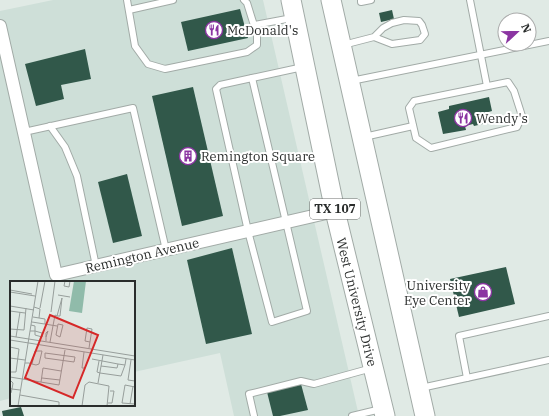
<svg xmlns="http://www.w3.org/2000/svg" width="549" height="416" font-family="'IBM Plex Serif',serif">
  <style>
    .built { fill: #cedfd8 }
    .building { fill: #31584a }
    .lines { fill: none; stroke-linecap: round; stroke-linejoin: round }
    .service-casing { stroke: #a2aba7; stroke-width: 8 }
    .minor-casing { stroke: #a2aba7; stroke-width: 14 }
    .primary-casing { stroke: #a2aba7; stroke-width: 21 }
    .service { stroke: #fff; stroke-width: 6 }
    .minor { stroke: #fff; stroke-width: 12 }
    .primary { stroke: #fff; stroke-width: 19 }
    .labels { text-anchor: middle; stroke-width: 4; stroke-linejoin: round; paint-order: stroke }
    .shield { fill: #fff; stroke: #6a6c6b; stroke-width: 1 }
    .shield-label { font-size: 12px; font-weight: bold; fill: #2a2d2c }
    .poi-label { font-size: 13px; fill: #2a2d2c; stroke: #fff; text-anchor: start }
    .street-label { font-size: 13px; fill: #2a2d2c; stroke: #fff }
    .inset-road { fill: none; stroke: #979e9b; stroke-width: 1 }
    .view { fill: #d62828; fill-opacity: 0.15; stroke: #d62828; stroke-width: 2 }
    .inset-edge { fill: none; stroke: #2a2d2c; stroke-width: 2 }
  </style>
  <rect width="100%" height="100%" fill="#e0eae5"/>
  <polygon class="built" points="53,0 263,0 359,416 234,416 220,353 134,372 134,282 11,282 11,398 0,401 0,11"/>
  <g class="building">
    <polygon points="240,9 248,38 188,51 181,22"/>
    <polygon points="392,10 394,19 381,22 379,13"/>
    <polygon points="85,49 91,79 61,85 64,99 36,106 25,64"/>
    <polygon points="193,87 223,216 182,226 152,96"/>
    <polygon points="489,97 492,111 485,113 487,123 474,126 473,124 465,126 466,130 443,134 438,112 449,109 449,106"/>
    <polygon points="127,174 142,236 113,243 98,182"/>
    <polygon points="232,248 252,334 206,344 187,260"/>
    <polygon points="506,267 515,304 459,317 450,279"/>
    <polygon points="301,384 308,410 280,416 273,416 267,392"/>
    <polygon points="21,407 24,416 3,416 2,411"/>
  </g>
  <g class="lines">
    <g class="service-casing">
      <g id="service">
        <polyline points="127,0 135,46 148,64 165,69 247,52 257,45 257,35 247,3 244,0"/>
        <polyline points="361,0 361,2 371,0"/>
        <polyline points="470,0 487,86"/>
        <polyline points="129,10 173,0"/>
        <polyline points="254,25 292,18"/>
        <polyline points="343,45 374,37 383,28 392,23 404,20 419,21 422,25 425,34 420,40 392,44 374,37"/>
        <polygon points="252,78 307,311 272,322 248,231 216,89 220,85"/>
        <polyline points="252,78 303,67"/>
        <polyline points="351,81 549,41"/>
        <polygon points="508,82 514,91 522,116 517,127 431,148 416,138 409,108 414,101"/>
        <polyline points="50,126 65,147 77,176 96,266"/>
        <polyline points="24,132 133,108 166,250"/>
        <polyline points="364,137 413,126"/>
        <polyline points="467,378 459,336 549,316"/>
        <polyline points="421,388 549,360"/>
        <polyline points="254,416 249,394 301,381 314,384 372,368"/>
        <polyline points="352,416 381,409"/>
      </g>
    </g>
    <g class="minor-casing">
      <polyline id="minor" points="0,26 56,275 335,211"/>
    </g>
    <g class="primary-casing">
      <g id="primary">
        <polyline points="291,0 335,211 385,416"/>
        <polyline points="331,0 425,416"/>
      </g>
    </g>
    <use href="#service" class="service"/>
    <use href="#minor" class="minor"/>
    <use href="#primary" class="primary"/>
  </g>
  <defs>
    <g id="restaurant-ring" transform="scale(0.9)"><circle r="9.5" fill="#fff" stroke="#8b35a2" stroke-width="1.5"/><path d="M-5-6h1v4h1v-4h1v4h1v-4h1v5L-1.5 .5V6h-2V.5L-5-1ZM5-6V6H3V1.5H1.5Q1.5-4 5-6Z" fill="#8b35a2"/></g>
    <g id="building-ring" transform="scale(0.9)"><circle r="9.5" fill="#fff" stroke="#8b35a2" stroke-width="1.5"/><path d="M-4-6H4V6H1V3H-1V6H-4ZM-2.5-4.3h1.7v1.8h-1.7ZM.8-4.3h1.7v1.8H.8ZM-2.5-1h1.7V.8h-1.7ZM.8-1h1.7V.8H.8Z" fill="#8b35a2"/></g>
    <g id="shop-ring" transform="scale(0.9)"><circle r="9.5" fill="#fff" stroke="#8b35a2" stroke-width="1.5"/><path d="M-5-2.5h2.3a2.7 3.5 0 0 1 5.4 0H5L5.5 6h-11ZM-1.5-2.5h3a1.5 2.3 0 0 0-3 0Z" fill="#8b35a2"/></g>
  </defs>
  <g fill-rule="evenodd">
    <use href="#restaurant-ring" x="214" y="30"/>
    <use href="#restaurant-ring" x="463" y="118"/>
    <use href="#building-ring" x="188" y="156"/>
    <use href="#shop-ring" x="483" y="292"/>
  </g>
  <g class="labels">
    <rect class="shield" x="310" y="199" width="50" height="20" rx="3"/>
    <g class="shield-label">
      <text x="335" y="213">TX 107</text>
    </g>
    <g class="poi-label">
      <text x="227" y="35">McDonald's</text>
      <text x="476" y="123">Wendy's</text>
      <text x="201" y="161">Remington Square</text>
      <text x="470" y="290" text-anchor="end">University<tspan x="470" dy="15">Eye Center</tspan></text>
    </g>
    <g class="street-label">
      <text transform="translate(142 255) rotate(-13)" y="5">Remington Avenue</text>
      <text transform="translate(357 302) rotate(76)" y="5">West University Drive</text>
    </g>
  </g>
  <g transform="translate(10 281)">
    <rect width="125" height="125" fill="#e0eae5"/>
    <path d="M64,0h12l-4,32 -13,-2z" fill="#90bbaa"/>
    <path class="inset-road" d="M55,0l-1,5 5,1 1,-6M0,9l22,4M0,11l25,4M48,14l12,2M0,25l24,4M24,26l6,2 -1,9M30,27l5,-27M0,30l15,2M41,31l4,-31M23,36l12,2v5M22,41l25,4M48,43l5,1 -3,12 -4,-2zM0,48l14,1 2,-22M20,50h5l7,2v4l-7,-2v-9l-4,-1M0,55l125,20M6,56l4,-25M0,59l125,20M36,60v-8l2,-2 -2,6M40,61l5,-27 2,1h3l2,-18 -5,18M0,66l9,2 -3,23h-6M79,67l3,-19 -5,-1 -2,13 5,1M74,71l-2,16h3M35,72l30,4 -1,5 -29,-4zM0,77l15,2M82,78l26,5 -1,4 -16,-2M121,79l-3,20 7,1M89,80l-2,11 3,1 21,3 4,-11M15,82h4l3,1 4,1 3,-1 3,-13h-7l-3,13M108,83l7,1 1,-6M0,96l49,8 6,-35M32,97l18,2M0,99l3,3 -1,6 -2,-1M31,101l2,-14 18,3M88,102l5,-28M1,112l1,-4 8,1M10,114l39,7v4M98,122h4l2,-12h-4M120,123l3,-18M125,123l-13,-1 3,-18 10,2M8,125l20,-125M72,125l3,-21 4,-3 20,4 -2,20"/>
    <path class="view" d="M40,34l48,20 -25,63 -48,-20z"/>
    <rect width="125" height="125" class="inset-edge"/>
  </g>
  <g transform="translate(517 32) rotate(68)"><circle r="19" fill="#ffffff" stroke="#aaabab"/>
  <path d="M0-3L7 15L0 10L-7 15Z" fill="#8b35a2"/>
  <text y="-6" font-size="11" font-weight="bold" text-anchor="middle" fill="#2a2d2c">N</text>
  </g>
</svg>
